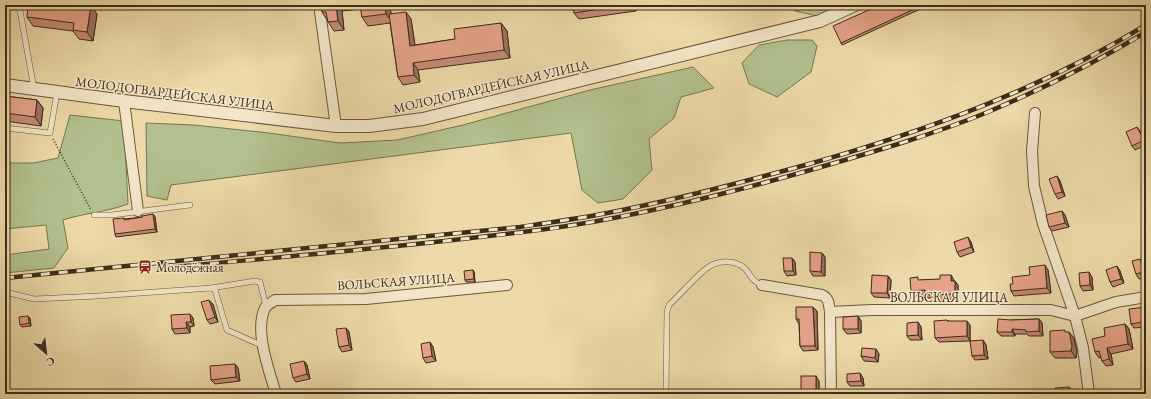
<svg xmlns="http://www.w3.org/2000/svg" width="1151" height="399" font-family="'EB Garamond',serif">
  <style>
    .green { fill: #b2c08d; stroke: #777653 }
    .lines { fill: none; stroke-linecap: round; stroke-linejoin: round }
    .service-casing { stroke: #68583d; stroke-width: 6 }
    .minor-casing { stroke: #68583d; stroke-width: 12 }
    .tertiary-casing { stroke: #68583d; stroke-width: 14 }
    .path { stroke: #3c2d19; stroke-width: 1.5; stroke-dasharray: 1 2; stroke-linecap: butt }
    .service { stroke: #f3e6c7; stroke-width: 5 }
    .minor { stroke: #f3e6c7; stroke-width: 10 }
    .tertiary { stroke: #f3e6c7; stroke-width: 12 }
    .rail-casing { stroke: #3c2d19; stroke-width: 4.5 }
    .rail { stroke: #f3e6c7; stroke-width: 3; stroke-dasharray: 9; stroke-linecap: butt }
    .wall { fill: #c58b75; stroke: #3c2d19 }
    .shaded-wall { fill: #a0715f; stroke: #3c2d19 }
    .building { fill: #e5a288; stroke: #3c2d19 }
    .labels { text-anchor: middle; stroke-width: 3; stroke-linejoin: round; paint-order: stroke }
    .street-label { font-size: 13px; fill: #3c2d19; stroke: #f3e6c7 }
    .poi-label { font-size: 13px; fill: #3c2d19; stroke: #f3e6c7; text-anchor: start }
  </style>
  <rect width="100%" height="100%" fill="#edd9a9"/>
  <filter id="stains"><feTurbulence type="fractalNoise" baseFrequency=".005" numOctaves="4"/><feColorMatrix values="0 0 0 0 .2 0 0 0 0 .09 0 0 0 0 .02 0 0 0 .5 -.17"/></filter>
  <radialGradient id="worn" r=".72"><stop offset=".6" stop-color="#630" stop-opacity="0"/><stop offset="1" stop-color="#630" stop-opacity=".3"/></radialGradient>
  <g class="green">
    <polygon points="790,5 838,5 817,16 795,11"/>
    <polygon points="787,40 812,40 817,46 811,72 777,97 749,84 742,63 759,45"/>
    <polygon points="693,67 714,88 681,97 674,118 649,139 652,170 623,199 598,203 582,190 571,133 171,185 167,200 147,196 146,123 194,125 269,133 340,143 397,140 463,125 590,90"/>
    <path d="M70,115l54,6 4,83c-21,8 -44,9 -65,16l5,28 -14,20 -49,5v-18l44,-6 -3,-24 -41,4v-66h28l25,-5z"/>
  </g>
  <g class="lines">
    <g class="service-casing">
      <g id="service">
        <polyline points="19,5 34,89"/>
        <polyline points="5,128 50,133 57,93"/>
        <polyline points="94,215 112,215 190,205"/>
        <polyline points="211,288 255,281 260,282 266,306"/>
        <polyline points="5,292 34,299 98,296 211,288 215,290 227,330 263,346"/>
        <path d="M666,394l1,-82 2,-7c12,-11 26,-28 38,-37 9,-7 23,-8 33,-3 11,5 8,15 22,20"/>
      </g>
    </g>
    <g class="minor-casing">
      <g id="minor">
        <polyline points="319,5 336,126"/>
        <polyline points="124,101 138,211"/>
        <polyline points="1035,113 1032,151 1034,186 1043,224 1075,316 1083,348 1089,394"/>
        <path d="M762,285l60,10c7,3 7,10 8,17l42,-2h179l24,6 41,-14 30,-5"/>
        <polyline points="830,312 831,394"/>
        <path d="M276,394c-7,-24 -22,-63 -11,-86 2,-3 6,-5 10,-8l91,-1 141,-14"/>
      </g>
    </g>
    <g class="tertiary-casing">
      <polyline id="tertiary" points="5,85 124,101 336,126 369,126 423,119 820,21 855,5"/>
    </g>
    <polyline class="path" points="53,139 91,210"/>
    <use href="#service" class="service"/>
    <use href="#minor" class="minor"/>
    <use href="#tertiary" class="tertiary"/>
    <g class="rail-casing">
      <g id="rail">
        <path d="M174,267c96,-9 192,-17 288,-28 47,-5 94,-10 141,-19 71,-13 141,-31 211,-51 59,-17 118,-34 174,-57 54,-23 107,-49 158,-80"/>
        <path d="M5,278l515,-51c27,-4 55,-8 82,-13 70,-13 138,-31 207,-50 117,-33 232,-75 337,-139"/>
      </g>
    </g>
    <use href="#rail" class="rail"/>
  </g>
  <g class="wall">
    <polygon points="320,5 390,5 391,14 411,19 415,45 455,39 501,23 507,31 510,58 418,70 420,82 403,85 398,77 390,23 368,26 362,17 361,9 342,11 344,30 334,31 322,12"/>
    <polygon points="573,5 635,5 636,11 579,19 574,13"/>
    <polygon points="880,5 929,5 842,45 841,43"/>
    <polygon points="97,14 93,41 79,39 73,31 33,26 27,17"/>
    <polygon points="5,96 37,100 43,108 41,126 5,121"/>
    <polygon points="1140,131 1146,142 1146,145 1135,150 1132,146"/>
    <polygon points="1057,176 1060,181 1065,196 1058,199 1055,194"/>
    <polygon points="153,214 155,217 157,232 116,237 115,234 124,218 125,219 143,217"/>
    <polygon points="1065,215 1069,227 1052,231 1049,227"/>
    <polygon points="971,242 974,252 960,257 957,252"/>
    <polygon points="822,253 825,257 825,276 813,276 810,271"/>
    <polygon points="792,258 795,262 796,275 787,276 784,271"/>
    <polygon points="1143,264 1146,273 1146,277 1139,279 1136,274"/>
    <polygon points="1117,266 1120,271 1124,283 1113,287 1110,282"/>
    <polygon points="473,270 474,272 475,282 466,282 465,280"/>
    <polygon points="1048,270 1051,293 1014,296 1011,291 1013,284 1030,275"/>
    <polygon points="888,276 891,280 890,298 874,297 871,293"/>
    <polygon points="1092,277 1093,290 1083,291 1080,286"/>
    <polygon points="920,280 954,280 954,281 958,285 958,299 932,300 931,298 928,298 926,295 914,296 911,291"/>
    <polygon points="209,300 213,304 218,322 210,324 207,320"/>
    <polygon points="1146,307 1146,320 1145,320 1146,327 1134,328 1131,324"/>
    <polygon points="817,311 818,350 803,351 800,346 799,324 796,319"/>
    <polygon points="858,316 861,321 861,333 847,334 843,329"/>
    <polygon points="30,318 31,326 22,327 20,325"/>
    <polygon points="193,318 194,326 190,327 190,333 175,334 172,329"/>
    <polygon points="1039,319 1042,323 1043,336 1029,336 1027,334 1015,334 1015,336 1001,336 997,332 1011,320"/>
    <polygon points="947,320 948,321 970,325 970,341 939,342 935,338"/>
    <polygon points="918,322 921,327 922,340 910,340 907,336"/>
    <polygon points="1125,324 1129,329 1133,349 1111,354 1113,365 1106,366 1102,361 1101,357 1099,358 1095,352 1105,336"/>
    <polygon points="346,328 349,332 352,350 342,352 339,347"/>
    <polygon points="1067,332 1074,338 1077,352 1076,358 1055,358 1050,352"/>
    <polygon points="983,340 986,345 988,359 975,360 972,356"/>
    <polygon points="430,342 433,347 436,361 426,363 423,358"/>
    <polygon points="879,354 878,362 864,361 861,356"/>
    <polygon points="304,361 307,365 310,379 296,382 293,378"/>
    <polygon points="235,364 238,368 240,381 215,384 211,380"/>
    <polygon points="863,378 864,386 850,386 847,382"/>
    <polygon points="819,381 819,394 803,394 801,391"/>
  </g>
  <g class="shaded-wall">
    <polygon points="91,5 97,14 93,41 87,32"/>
    <polygon points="336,5 338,5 342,11 344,30 338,21"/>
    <polygon points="385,5 390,5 392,22 386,14"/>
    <polygon points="632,5 635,5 636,11"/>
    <polygon points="406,12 411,19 416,53 410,46"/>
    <polygon points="501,23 507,31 510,58 504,50"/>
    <polygon points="413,63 418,70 420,82 414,75"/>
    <polygon points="37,100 43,108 41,126 35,117"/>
    <polygon points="1137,127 1140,131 1146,143 1144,140"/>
    <polygon points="1057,176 1060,181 1065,196 1062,192"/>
    <polygon points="1062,211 1065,215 1069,227 1065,223"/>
    <polygon points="153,214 155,217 157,232 155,229"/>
    <polygon points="968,237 971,242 974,252 971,247"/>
    <polygon points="822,253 825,257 825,276 821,272"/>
    <polygon points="792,258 795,262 796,275 793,271"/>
    <polygon points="1140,259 1143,264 1146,273 1146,275 1144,272"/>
    <polygon points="1045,265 1048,270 1051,293 1047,288"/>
    <polygon points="1117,266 1120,271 1124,283 1121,279"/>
    <polygon points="473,270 474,272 475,282 474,279"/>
    <polygon points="1089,272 1092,277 1093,290 1090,285"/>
    <polygon points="951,275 954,280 954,285 951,281"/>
    <polygon points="888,276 891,280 890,298 887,293"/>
    <polygon points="955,281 958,285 958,299 955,294"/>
    <polygon points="209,300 213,304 218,322 215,317"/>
    <polygon points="813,307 817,311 818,350 815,346"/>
    <polygon points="190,314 193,318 194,326 191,322"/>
    <polygon points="1142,315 1145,320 1146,327 1143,322"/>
    <polygon points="28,316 30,318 31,326 29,323"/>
    <polygon points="858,316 861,321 861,333 858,329"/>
    <polygon points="1039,319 1042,323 1043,336 1039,331"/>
    <polygon points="967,321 970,325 970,341 967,336"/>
    <polygon points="186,322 190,327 190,333 187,328"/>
    <polygon points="918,322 921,327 922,340 918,335"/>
    <polygon points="1125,324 1129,329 1133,349 1128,344"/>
    <polygon points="346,328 349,332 352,350 349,345"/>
    <polygon points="1012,329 1015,334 1015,336 1012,332"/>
    <polygon points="1069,332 1074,338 1077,352 1076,358 1071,351"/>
    <polygon points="983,340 986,345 988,359 984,355"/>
    <polygon points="430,342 433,347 436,361 432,356"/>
    <polygon points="1107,348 1111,354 1113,365 1109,359"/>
    <polygon points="876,349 879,354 878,362 875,358"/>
    <polygon points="304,361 307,365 310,379 307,374"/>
    <polygon points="235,364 238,368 240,381 236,377"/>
    <polygon points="860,373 863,378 864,386 861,381"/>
    <polygon points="816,376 819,381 819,394 818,394 816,391"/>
    <polygon points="1069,387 1073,392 1073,394 1070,394"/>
  </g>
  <g class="building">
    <polygon points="28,5 91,5 87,32 73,30 74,23 27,17"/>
    <polygon points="320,5 336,5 338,21 328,22 326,12 322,12"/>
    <polygon points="360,5 385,5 386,14 362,17"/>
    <polygon points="573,5 627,5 574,13"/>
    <polygon points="880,5 923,5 841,43 833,26"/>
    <polygon points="406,12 410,46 455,39 454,29 501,23 504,50 413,63 414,75 398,77 389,14"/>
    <polygon points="5,96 37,100 35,117 5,113"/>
    <polygon points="1137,127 1144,140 1132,146 1126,132"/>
    <polygon points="1057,176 1062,192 1055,194 1049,179"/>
    <polygon points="1062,211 1065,223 1049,227 1046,215"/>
    <polygon points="153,214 155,229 115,234 113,219 124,218 124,220 143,217 142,216"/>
    <polygon points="968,237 971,247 957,252 954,242"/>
    <polygon points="810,252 822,253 821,272 810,271"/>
    <polygon points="783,258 792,258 793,271 784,271"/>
    <polygon points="1140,259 1144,272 1136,274 1132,261"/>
    <polygon points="1045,265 1047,288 1011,291 1010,284 1013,284 1012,277 1030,275 1029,267"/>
    <polygon points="1117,266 1121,279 1110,282 1106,270"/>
    <polygon points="473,270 474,279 465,280 464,271"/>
    <polygon points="1089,272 1090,285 1080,286 1079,273"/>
    <polygon points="872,275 888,276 887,293 871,293"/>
    <polygon points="940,275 951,275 951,281 955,281 955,294 929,295 929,293 925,294 925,290 911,291 910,278 918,277 918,280 940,279"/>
    <polygon points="209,300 215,317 207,320 201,302"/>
    <polygon points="796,307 813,307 815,346 800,346 799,319 796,319"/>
    <polygon points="1146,307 1146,315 1142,315 1143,322 1131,324 1129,309"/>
    <polygon points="190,314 191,322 186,322 187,328 172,329 171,315"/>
    <polygon points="28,316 29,323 20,325 19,317"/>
    <polygon points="858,316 858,329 843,329 843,317"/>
    <polygon points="998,319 1011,320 1039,319 1039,331 1026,332 1026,330 1012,329 1012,332 997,332"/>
    <polygon points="947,320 947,321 967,321 967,336 935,338 934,321"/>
    <polygon points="918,322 918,335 907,336 907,323"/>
    <polygon points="1125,324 1128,344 1107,348 1109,359 1102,361 1099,351 1095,352 1092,339 1105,336 1104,328"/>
    <polygon points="346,328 349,345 339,347 336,329"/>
    <polygon points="1065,330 1065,332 1069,332 1072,346 1071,351 1050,352 1050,331"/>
    <polygon points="983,340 984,355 972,356 970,341"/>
    <polygon points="430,342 432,356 423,358 421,344"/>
    <polygon points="862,348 876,349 875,358 861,356"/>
    <polygon points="304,361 307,374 293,378 290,364"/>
    <polygon points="235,364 236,377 211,380 210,366"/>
    <polygon points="860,373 861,381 847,382 847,374"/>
    <rect x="801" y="376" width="15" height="15"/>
    <polygon points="1069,387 1070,394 1056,394 1055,388"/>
  </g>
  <defs>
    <g id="station-bare" transform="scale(1.08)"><path d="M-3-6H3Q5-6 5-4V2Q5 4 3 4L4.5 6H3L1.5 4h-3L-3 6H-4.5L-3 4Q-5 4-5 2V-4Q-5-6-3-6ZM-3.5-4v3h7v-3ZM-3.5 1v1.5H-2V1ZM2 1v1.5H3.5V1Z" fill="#8f2418" stroke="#f3e6c7" stroke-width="2.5" paint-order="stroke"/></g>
  </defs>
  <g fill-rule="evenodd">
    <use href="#station-bare" x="145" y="267"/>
  </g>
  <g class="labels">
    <g class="street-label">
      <text transform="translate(491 86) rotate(-13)" y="5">МОЛОДОГВАРДЕЙСКАЯ УЛИЦА</text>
      <text transform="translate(175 93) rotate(7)" y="5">МОЛОДОГВАРДЕЙСКАЯ УЛИЦА</text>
      <text transform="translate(396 281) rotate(-4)" y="5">ВОЛЬСКАЯ УЛИЦА</text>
      <text x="949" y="302">ВОЛЬСКАЯ УЛИЦА</text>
    </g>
    <g class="poi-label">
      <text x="156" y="272">Молодёжная</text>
    </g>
  </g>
  <rect width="1151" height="399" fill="none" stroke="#edd9a9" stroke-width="20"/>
  <rect x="6" y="6" width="1139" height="387" fill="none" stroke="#3c2d19" stroke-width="2"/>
  <rect x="10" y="10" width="1131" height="379" fill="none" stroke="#3c2d19"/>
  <g transform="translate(46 353) rotate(152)" stroke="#f3e6c7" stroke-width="3" paint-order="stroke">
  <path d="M0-3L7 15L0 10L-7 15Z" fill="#3c2d19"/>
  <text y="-6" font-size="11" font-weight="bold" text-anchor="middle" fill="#3c2d19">С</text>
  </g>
  <rect width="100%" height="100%" filter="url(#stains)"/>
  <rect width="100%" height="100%" fill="url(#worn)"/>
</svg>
